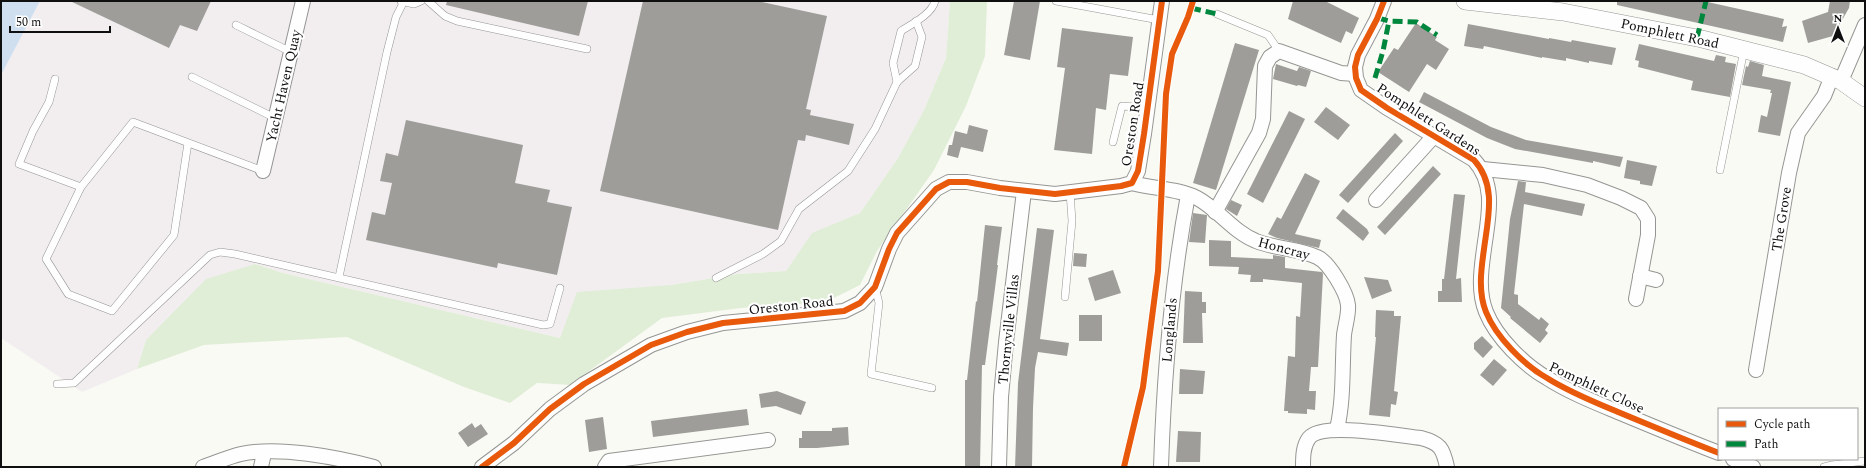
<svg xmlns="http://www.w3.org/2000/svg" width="1866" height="468" font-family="Spectral,serif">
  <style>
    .industrial { fill: #f2eef0 }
    .green { fill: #e1eed7 }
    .water { fill: #cfdff0 }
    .building { fill: #9e9d9a }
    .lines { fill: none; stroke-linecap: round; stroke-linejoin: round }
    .service-casing { stroke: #959593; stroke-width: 8 }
    .minor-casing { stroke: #959593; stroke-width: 16 }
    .tertiary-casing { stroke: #959593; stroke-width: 18 }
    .service { stroke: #fefefe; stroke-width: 7 }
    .minor { stroke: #fefefe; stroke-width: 14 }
    .tertiary { stroke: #fefefe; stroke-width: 17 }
    .quiet { stroke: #00873e; stroke-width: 5; stroke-dasharray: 10 5; stroke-linecap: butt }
    .cycleway-casing { stroke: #fff; stroke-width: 8 }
    .cycleway { stroke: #e8590c; stroke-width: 6 }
    .labels { text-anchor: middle; stroke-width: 4; stroke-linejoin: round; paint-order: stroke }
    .street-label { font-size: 14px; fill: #0f0f0f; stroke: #fff }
  </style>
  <rect width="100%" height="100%" fill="#fafaf5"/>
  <polygon class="industrial" points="40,1 950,1 946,58 924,110 898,158 860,213 812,234 786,271 738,274 671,285 560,338 283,273 255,264 146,340 137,369 82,392 1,338 1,74"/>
  <polygon class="green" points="950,1 987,1 985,56 966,106 934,170 877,251 860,285 826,302 741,308 662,318 570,385 537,383 510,403 464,387 347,337 204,345 137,369 146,340 206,279 255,264 283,273 560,338 577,292 671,285 738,274 786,271 812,233 860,213 898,158 924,110 946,58"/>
  <polygon class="water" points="1,1 40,1 1,75"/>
  <g class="building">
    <polygon points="70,1 211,1 197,31 180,25 169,48"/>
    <polygon points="447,1 588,1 579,36 446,5"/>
    <polygon points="643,1 757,1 827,16 806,109 811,110 810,115 854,124 849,145 806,135 805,141 798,140 778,230 600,191"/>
    <polygon points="1014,1 1040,1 1030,60 1004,55"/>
    <polygon points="1293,1 1325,1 1359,18 1352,34 1346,31 1341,43 1288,19"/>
    <polygon points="1617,1 1703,1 1784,19 1782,27 1787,26 1783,42 1617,5"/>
    <polygon points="1830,1 1850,1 1849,8 1833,36 1808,43 1802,21 1828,12"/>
    <polygon points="1416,23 1437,37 1435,40 1449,49 1436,70 1427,64 1409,92 1378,72 1394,48 1398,50"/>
    <polygon points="1468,24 1549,39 1549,38 1571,42 1572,40 1616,48 1612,65 1589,61 1589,63 1566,58 1566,61 1542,57 1542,58 1484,46 1483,49 1464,46"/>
    <polygon points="1062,28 1133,37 1128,76 1110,74 1106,110 1096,108 1092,154 1054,150 1065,68 1057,67"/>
    <polygon points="1235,43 1259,50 1216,190 1193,183"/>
    <polygon points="1639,44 1714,61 1716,55 1726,57 1725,62 1736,64 1730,97 1691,90 1693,81 1638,67 1639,61 1635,60"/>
    <polygon points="1750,61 1764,65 1762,76 1791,82 1780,136 1758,132 1761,115 1767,117 1772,93 1770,93 1771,90 1742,85 1746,66 1748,67"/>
    <polygon points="1276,64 1297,71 1299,67 1311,71 1306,87 1298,85 1297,86 1273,79"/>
    <polygon points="1424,92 1491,127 1526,140 1623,157 1620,167 1593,161 1593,163 1515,149 1487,138 1419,102"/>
    <polygon points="1326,107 1350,125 1338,140 1314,122"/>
    <polygon points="1289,111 1305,119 1263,203 1247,194"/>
    <polygon points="406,120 523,145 515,183 550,190 547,202 572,207 557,275 498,263 497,268 366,240 372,212 385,215 392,183 380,181 386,153 398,156"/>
    <polygon points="969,125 988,130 983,152 961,147 958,158 947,155 949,145 952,145 955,131 967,134"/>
    <polygon points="1395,133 1403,141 1348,203 1339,195"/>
    <polygon points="1627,160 1657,166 1652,186 1640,184 1640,181 1624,178"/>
    <polygon points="1433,166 1441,174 1385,235 1377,227"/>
    <polygon points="1305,173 1320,181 1295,234 1321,240 1319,248 1277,238 1268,234 1277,217 1281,219"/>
    <polygon points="1518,181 1526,182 1525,192 1585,204 1582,216 1524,204 1514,294 1518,295 1518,304 1539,320 1541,317 1549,324 1545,330 1548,333 1540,343 1510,318 1511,317 1501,308 1510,219"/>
    <polygon points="1454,194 1465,195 1456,279 1461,278 1462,302 1438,302 1438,291 1442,291 1442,279 1444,279"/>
    <polygon points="1231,200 1242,205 1237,216 1226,209"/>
    <polygon points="1343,209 1367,229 1369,233 1363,241 1336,218"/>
    <polygon points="1193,213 1207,215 1205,243 1189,242"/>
    <polygon points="985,225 1002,227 997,265 998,265 985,365 982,365 980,467 965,467 965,380 967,380 976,301 977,302"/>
    <polygon points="1037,228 1054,230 1040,339 1069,343 1067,356 1038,352 1035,368 1033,408 1032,467 1015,467 1018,383"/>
    <polygon points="1209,240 1231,241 1231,257 1273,259 1273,255 1285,257 1285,268 1322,272 1323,274 1318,367 1311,367 1309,391 1316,391 1315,410 1307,409 1307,414 1288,413 1288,411 1284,411 1288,356 1295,357 1296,316 1300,317 1302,283 1263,279 1263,282 1250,282 1251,275 1238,274 1239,267 1209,266"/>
    <polygon points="1074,253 1087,254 1086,267 1073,266"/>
    <polygon points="1113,270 1121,293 1095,301 1088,278"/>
    <polygon points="1364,277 1388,280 1392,291 1372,299"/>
    <polygon points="1185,291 1202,292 1202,302 1206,302 1206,313 1202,313 1203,343 1183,343"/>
    <polygon points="1376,310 1394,311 1394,316 1401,316 1394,391 1398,392 1396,405 1391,404 1390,417 1369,415 1376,337 1375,337"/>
    <rect x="1079" y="315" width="23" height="26"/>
    <polygon points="1482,336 1493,347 1483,358 1474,349 1474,343"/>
    <polygon points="1494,359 1507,370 1493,386 1480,375"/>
    <polygon points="1180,369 1205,371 1203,394 1179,394"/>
    <polygon points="777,391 806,402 801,415 776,406 761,408 759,394"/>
    <polygon points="747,409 749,425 653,437 651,421"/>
    <polygon points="603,417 607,449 589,452 585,420"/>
    <polygon points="472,423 475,428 481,424 488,434 468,447 458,433"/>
    <polygon points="848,427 849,445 817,448 799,448 799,438 802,438 802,431 832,431 832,428"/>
    <polygon points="1178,431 1201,432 1200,462 1176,462"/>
  </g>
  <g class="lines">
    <g class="service-casing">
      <g id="service">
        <polyline points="401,1 414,4 421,1"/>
        <polyline points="428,1 445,16 457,21 587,49"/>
        <polyline points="1056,1 1159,20"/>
        <polyline points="1217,14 1268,35 1279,51"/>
        <polyline points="236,25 291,52"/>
        <polyline points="192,77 275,118"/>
        <polyline points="55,79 49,102 33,131 19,164 81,187"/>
        <path d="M897,82l-4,-19 8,-32c11,-7 31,-17 34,-30"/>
        <polyline points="1113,142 1122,106 1148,108"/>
        <polyline points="188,143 174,235 112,311 68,294 46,259 81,187 133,122 263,171"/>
        <polyline points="1720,170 1744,50"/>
        <polyline points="339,277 387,52 396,17 403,3"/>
        <polyline points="716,278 763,254 781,241 799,209 848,171 875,129 897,82 915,66 922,37 916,21"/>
        <polyline points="875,287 879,303 871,374 932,388"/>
        <polyline points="1065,297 1072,221 1070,192"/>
        <polyline points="57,384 74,383 210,255 220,252 235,254 543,325 550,324 560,288"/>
        <polyline points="1824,467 1832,465 1865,461"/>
      </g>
    </g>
    <g class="minor-casing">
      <g id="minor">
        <path d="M1384,1l-7,18 -19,36 -3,12 1,11 5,12 26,18 87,52c23,25 14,58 10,89 -3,21 -6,43 2,63 10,25 38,53 61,66 22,14 47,24 71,34 34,14 67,28 101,41"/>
        <polyline points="1841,81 1865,25"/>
        <polyline points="1483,169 1543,175 1587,185 1621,198 1641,208 1648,219 1648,235 1636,299"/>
        <polyline points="263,171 303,1"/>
        <path d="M1132,183c21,6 45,5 65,15 21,11 36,34 59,43 19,8 42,7 61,16 12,5 30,36 31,48 1,9 -3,21 -4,30 -2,31 0,64 -7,94"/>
        <polyline points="1376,200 1434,136"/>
        <polyline points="1215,212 1259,133 1263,119 1265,66 1270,57 1279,51 1341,73 1355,74"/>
        <polyline points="1640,276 1656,280"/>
        <polyline points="1756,370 1789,173 1798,133 1824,96 1832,76"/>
        <polyline points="1733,459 1753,467"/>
        <path d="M203,467c12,-4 25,-10 38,-13 38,-8 95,3 133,13"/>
        <polyline points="261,467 264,453"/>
        <polyline points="482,467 514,443 550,409 584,384 651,345 687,332 723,323 844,311 860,303 875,287 889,249 897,233 936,189 949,182 967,182 1000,188 1055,194 1121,186 1132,183 1138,171 1144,134 1162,1"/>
        <polyline points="605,467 609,461 768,440"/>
        <polyline points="999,467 1001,397 1006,342 1024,191"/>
        <path d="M1161,467c3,-91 10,-182 27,-272"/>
        <path d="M1303,467c0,-10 0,-21 6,-29 14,-17 91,-2 112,0 19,5 22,10 26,29"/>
      </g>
    </g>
    <g class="tertiary-casing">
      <polyline id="tertiary" points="1465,1 1563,12 1702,39 1804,65 1841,81 1865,98"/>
    </g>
    <use href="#service" class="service"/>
    <use href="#minor" class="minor"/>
    <use href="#tertiary" class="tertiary"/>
    <g class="quiet">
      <polyline points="1191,8 1217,14"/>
      <polyline points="1378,18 1389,21 1417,22 1437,35"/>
      <polyline points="1697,38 1706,1"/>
      <polyline points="1375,78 1383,51 1389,21"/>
    </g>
    <g class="cycleway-casing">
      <g id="cycleway">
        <path d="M1384,1l-7,18 -19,36 -3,12 1,11 5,12 26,18 87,52c23,25 14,58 10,89 -3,21 -6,43 2,63 10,25 38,53 61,66 22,14 47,24 71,34 34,14 67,28 101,41"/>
        <polyline points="482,467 514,443 550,409 584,384 651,345 687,332 723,323 844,311 860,303 875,287 889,249 897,233 936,189 949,182 967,182 1000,188 1055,194 1121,186 1132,183 1138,171 1144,134 1162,1"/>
        <polyline points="1124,467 1143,387 1158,271 1166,94 1172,54 1188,17 1193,1"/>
      </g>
    </g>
    <use href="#cycleway" class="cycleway"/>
  </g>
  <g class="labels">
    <g class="street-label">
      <text transform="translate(1670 33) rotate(12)" y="5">Pomphlett Road</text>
      <text transform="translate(283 86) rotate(-77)" y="5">Yacht Haven Quay</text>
      <text transform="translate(1429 119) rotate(33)" y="5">Pomphlett Gardens</text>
      <text transform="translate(1132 124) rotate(-81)" y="5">Oreston Road</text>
      <text transform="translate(1781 219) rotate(-81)" y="5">The Grove</text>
      <text transform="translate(1284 248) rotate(15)" y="5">Honcray</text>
      <text transform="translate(791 305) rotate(-6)" y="5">Oreston Road</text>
      <text transform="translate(1008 329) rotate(-84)" y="5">Thornyville Villas</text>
      <text transform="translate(1169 330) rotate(-85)" y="5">Longlands</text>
      <text transform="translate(1597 387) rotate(25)" y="5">Pomphlett Close</text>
    </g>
  </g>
  <rect width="1866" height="468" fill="none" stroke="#0f0f0f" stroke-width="4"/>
  <rect x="1718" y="408" width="140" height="52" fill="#ffffff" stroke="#9f9f9f"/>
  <rect x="1726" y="421" width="20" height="6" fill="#e8590c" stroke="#9f9f9f"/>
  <text x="1754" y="428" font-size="12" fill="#0f0f0f">Cycle path</text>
  <rect x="1726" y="441" width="20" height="6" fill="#00873e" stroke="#9f9f9f"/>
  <text x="1754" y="448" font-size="12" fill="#0f0f0f">Path</text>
  <g transform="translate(1838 28)" stroke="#ffffff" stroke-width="3" paint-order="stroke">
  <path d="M0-3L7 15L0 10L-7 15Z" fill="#0f0f0f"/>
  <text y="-6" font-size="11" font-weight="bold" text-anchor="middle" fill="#0f0f0f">N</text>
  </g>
  <path d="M10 26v6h100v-6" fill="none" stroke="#0f0f0f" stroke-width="2"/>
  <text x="16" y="26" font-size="12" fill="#0f0f0f" stroke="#ffffff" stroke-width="3" paint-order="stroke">50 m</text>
</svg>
